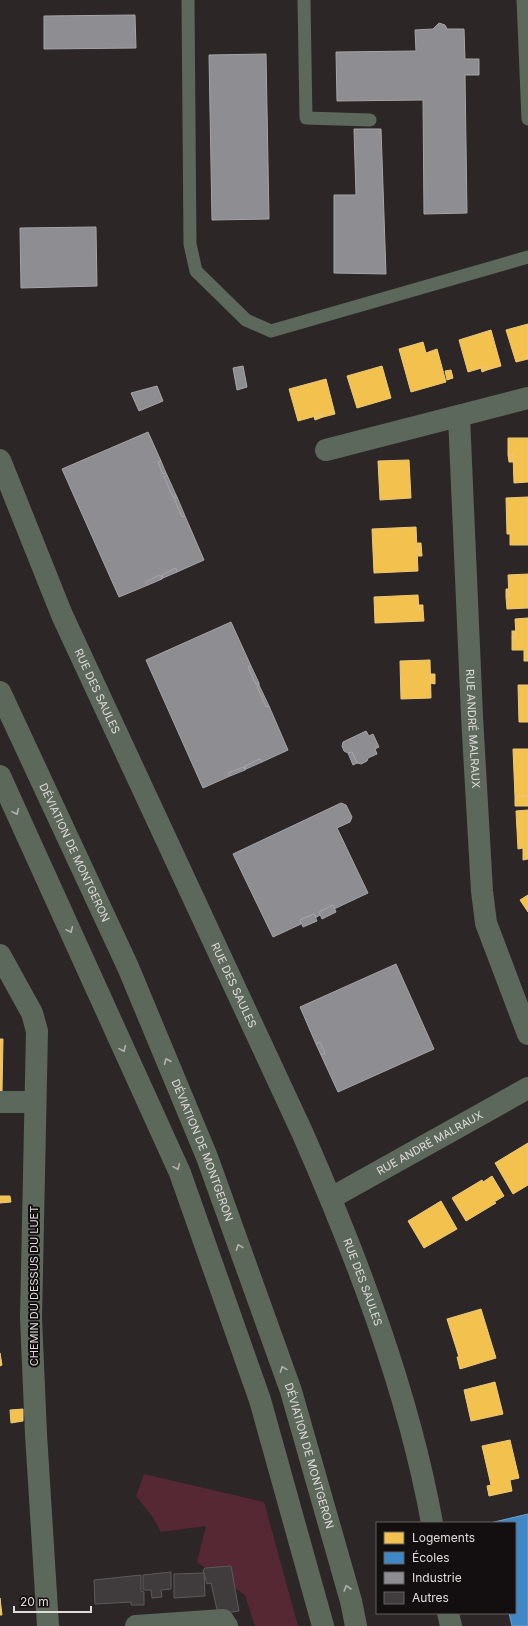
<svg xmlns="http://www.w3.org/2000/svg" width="528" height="1626" font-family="Inter,sans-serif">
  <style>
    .green { fill: #562834 }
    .homes { fill: #f2c14e; stroke: #edc878 }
    .schools { fill: #3f88c5; stroke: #70a1cc }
    .industry { fill: #8d8d92; stroke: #a6a4a8 }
    .building { fill: #403b3c; stroke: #5e595a }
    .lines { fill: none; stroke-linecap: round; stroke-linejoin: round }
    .lane { stroke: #5c685b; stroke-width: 13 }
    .street { stroke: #5c685b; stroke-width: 22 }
    .primary { stroke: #5c685a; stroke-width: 22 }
    .oneway { stroke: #b2b2ae }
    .labels { text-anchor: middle; stroke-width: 4; stroke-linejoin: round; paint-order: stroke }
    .street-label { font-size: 11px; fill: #e1dadb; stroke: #130e0f }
  </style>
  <rect width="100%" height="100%" fill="#2c2627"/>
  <polygon class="green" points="144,1474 264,1502 298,1626 255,1626 245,1595 197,1562 206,1526 161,1532 152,1516 136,1496"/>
  <g class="homes">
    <polygon points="528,324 528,359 516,362 506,330"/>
    <polygon points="491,330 501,366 487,370 485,367 468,372 459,340"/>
    <polygon points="423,342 426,353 437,349 446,382 411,392 399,349"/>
    <polygon points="382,366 391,398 357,408 347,376"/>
    <polygon points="485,367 487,370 482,372 481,368"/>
    <polygon points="451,370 453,378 447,380 445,371"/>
    <polygon points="326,379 335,414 323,417 323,414 298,421 289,389"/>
    <polygon points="323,414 323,417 315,420 314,417"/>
    <polygon points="508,438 528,438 528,482 514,483 513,455 508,455"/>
    <polygon points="508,455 513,455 513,462 509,462"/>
    <polygon points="409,460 411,498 380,500 378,461"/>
    <polygon points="528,497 528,545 510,545 510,534 507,534 506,498"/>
    <polygon points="416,527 418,571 374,573 372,529"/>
    <polygon points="417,543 421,543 422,556 418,556"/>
    <polygon points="528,574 528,608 507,609 506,597 509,597 508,575"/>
    <polygon points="506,589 508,589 509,597 506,597"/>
    <polygon points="418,595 419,610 423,609 424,621 375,623 374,597"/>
    <polygon points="419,605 423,605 423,609 419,610"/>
    <polygon points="528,618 528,661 524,661 524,650 512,650 512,637 516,637 515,619"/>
    <rect x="512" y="631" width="4" height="6"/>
    <polygon points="430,660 431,698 401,699 400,661"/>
    <polygon points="430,674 435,674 435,684 430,683"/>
    <polygon points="518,685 528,685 528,722 519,722"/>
    <polygon points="513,749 528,749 528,796 515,797"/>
    <polygon points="528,796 528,806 515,806 515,797"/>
    <polygon points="528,810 528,859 523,860 523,848 518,849 516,811"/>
    <polygon points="528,895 528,912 520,900"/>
    <polygon points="0,1039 3,1039 2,1092 0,1092"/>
    <polygon points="528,1143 528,1185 513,1194 495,1163"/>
    <polygon points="492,1176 504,1196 494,1202 496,1203 466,1221 452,1198 482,1180 483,1182"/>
    <polygon points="0,1196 10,1196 11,1202 0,1203"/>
    <polygon points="441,1201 457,1229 424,1248 408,1221"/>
    <polygon points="481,1309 496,1358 460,1369 457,1357 459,1357 447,1319"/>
    <polygon points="0,1353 2,1365 0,1366"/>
    <polygon points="495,1382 503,1414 471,1421 464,1390"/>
    <polygon points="23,1409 23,1421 11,1423 10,1410"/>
    <polygon points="510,1440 519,1478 510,1480 512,1491 489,1496 487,1486 491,1485 482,1446"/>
    <polygon points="0,1598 2,1615 0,1615"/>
  </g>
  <polygon class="schools" points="528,1514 528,1626 512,1626 509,1613 515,1613 515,1523 490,1523"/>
  <g class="industry">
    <polygon points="135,15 136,48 44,49 44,16"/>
    <polygon points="439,23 445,25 447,29 464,29 465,59 479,59 479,75 465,75 467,213 424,214 423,100 337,101 336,52 416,51 415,30 433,29"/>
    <polygon points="266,54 269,219 212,220 209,55"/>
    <polygon points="354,129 381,129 386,274 334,273 334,195 356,195"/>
    <polygon points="96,227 97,286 21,288 20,228"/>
    <polygon points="243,366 247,387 237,390 233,368"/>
    <polygon points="157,386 163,401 139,411 131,393"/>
    <polygon points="148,432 161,461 158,462 163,474 166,473 167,475 164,477 173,497 176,495 177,497 174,498 182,517 185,516 204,560 177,572 176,568 162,575 163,578 162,579 160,575 146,582 148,585 119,597 62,469"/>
    <polygon points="161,461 166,473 163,474 158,462"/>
    <polygon points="167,475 176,495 173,497 164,477"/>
    <polygon points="177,497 185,516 182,517 174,498"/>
    <polygon points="176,568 177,572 163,578 162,575"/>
    <polygon points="160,575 162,579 148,585 146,582"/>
    <polygon points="231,622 251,666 248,667 256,684 259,683 259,685 257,686 266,707 269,706 288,750 262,762 260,759 245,766 246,769 245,770 244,767 228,773 230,776 203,788 146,660"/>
    <polygon points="251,666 259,683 256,684 248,667"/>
    <polygon points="259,685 269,706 266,707 257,686"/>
    <polygon points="366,731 369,736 373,734 379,747 375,749 377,754 368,758 367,761 361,764 357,763 352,752 348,753 344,751 342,746 343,742"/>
    <polygon points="352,752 357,763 353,765 348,753"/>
    <polygon points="260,759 262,762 246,769 245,766"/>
    <polygon points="244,767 245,770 230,776 228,773"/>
    <polygon points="341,803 346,805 352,817 350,822 337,828 368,893 334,909 333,905 319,912 320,915 315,918 314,914 300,920 301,924 273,937 233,854"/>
    <polygon points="333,905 336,912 322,919 319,912"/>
    <polygon points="314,914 317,921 303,927 300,920"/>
    <polygon points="396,964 434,1049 338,1092 321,1055 325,1053 320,1042 316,1044 300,1007"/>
    <polygon points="320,1042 325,1053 321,1055 316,1044"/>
  </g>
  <g class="building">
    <polygon points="231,1566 239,1611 218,1614 211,1583 207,1584 203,1570 205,1568"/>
    <polygon points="171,1572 171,1589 161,1590 162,1597 152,1598 151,1590 143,1590 143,1575"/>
    <polygon points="204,1573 205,1596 174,1598 174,1574"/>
    <polygon points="141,1575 141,1591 144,1592 144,1605 131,1605 131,1602 95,1604 94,1580"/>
  </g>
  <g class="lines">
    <g class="lane">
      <polyline points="188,0 190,244 196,271 246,320 271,331 528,257"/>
      <polyline points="304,0 306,118 370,120"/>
      <polyline points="523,0 528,119"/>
    </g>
    <g class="street">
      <path id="s1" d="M459,416l13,300 10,175 4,32 42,111"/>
      <polyline points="326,450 528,398"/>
      <path id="s2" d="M0,460l62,155 240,517c54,123 106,258 130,391"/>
      <polyline points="0,955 32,1013 37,1031 31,1318 36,1434 48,1626"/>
      <polyline points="0,1102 35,1102"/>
      <path id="s3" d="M331,1198l197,-110"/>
      <polyline points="448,1613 451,1626"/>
      <polyline points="136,1626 223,1620 227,1626"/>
    </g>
    <g class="primary">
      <path id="s4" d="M0,692l128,275 79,190 84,234 60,210 5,25"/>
      <polyline points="0,776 180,1173 260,1400 323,1626"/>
    </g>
  </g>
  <defs><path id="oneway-chevron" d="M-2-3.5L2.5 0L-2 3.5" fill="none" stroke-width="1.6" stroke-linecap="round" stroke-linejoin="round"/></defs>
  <g class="oneway">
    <use href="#oneway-chevron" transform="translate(16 812) rotate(66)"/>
    <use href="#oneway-chevron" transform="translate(70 930) rotate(66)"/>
    <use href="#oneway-chevron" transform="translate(123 1049) rotate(66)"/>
    <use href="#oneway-chevron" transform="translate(167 1061) rotate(-113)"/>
    <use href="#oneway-chevron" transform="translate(177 1167) rotate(66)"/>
    <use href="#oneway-chevron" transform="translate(239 1247) rotate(-110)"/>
    <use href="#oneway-chevron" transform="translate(283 1369) rotate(-110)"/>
    <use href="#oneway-chevron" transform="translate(347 1588) rotate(-106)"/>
  </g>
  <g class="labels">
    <g class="street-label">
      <text dy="4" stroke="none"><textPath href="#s2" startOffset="251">RUE DES SAULES</textPath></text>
      <text dy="4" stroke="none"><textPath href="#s1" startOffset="313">RUE ANDRÉ MALRAUX</textPath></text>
      <text dy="4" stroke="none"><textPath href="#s4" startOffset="177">DÉVIATION DE MONTGERON</textPath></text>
      <text dy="4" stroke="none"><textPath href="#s2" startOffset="575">RUE DES SAULES</textPath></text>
      <text dy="4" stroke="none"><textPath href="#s3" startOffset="113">RUE ANDRÉ MALRAUX</textPath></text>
      <text dy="4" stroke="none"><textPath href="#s4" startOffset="501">DÉVIATION DE MONTGERON</textPath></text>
      <text dy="4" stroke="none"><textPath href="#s2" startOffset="899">RUE DES SAULES</textPath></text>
      <text transform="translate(34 1286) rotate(-90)" y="4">CHEMIN DU DESSUS DU LUET</text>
      <text dy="4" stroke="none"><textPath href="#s4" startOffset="825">DÉVIATION DE MONTGERON</textPath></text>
    </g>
  </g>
  <rect x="376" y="1522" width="140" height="92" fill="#130e0f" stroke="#656061"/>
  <rect x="384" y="1532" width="20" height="12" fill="#f2c14e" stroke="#656061"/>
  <text x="412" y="1542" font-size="12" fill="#e1dadb">Logements</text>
  <rect x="384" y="1552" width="20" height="12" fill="#3f88c5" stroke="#656061"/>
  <text x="412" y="1562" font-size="12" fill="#e1dadb">Écoles</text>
  <rect x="384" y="1572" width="20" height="12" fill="#8d8d92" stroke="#656061"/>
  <text x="412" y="1582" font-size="12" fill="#e1dadb">Industrie</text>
  <rect x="384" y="1592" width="20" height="12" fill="#403b3c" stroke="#656061"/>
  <text x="412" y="1602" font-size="12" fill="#e1dadb">Autres</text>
  <path d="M14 1606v6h77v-6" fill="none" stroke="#e1dadb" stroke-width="2"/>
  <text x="20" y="1606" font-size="12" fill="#e1dadb" stroke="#130e0f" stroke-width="3" paint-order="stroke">20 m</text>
</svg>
